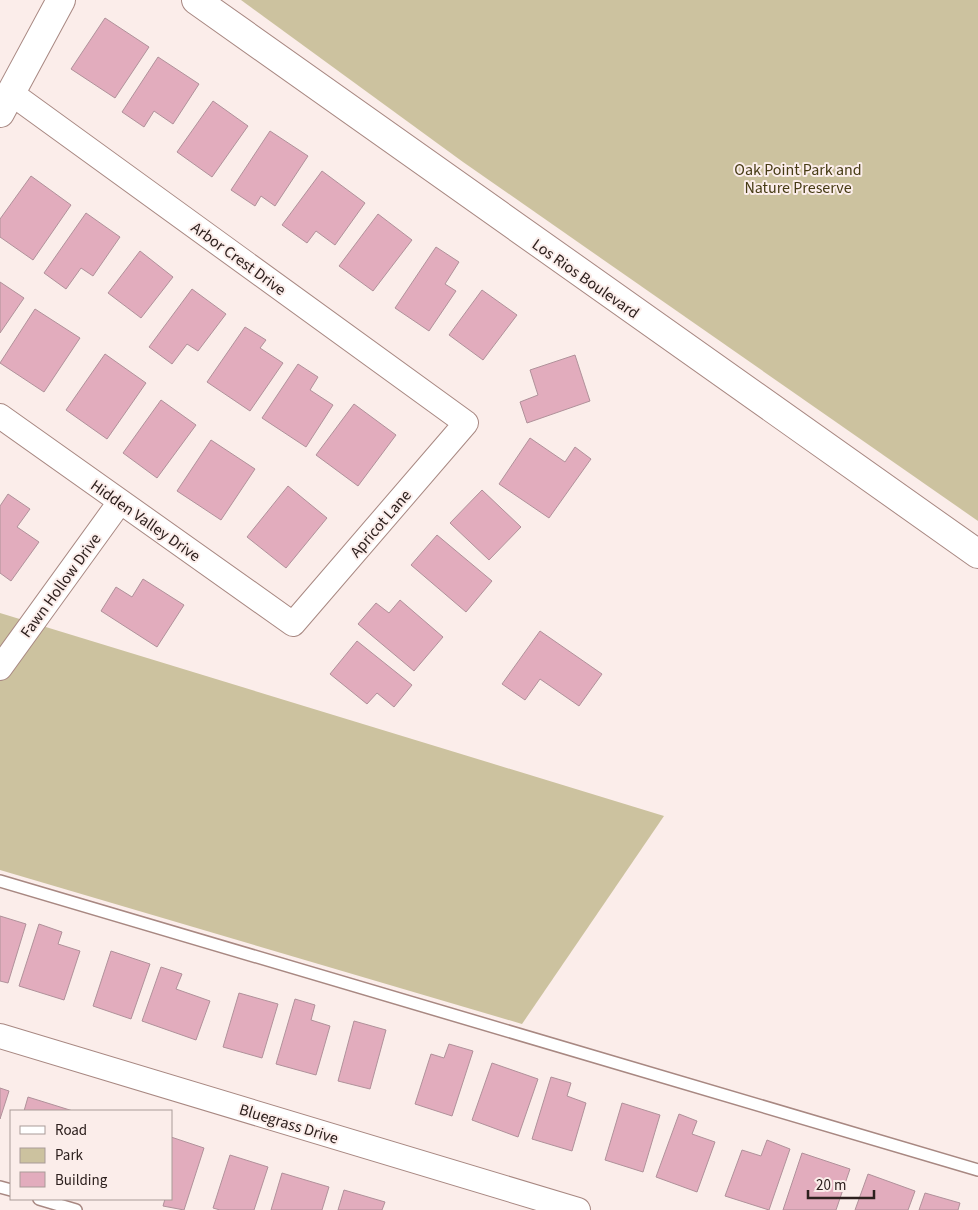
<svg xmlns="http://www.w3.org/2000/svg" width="978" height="1210" font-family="'Source Sans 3',sans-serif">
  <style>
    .green { fill: #ccc29f }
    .building { fill: #e2acbd; stroke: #b0919a }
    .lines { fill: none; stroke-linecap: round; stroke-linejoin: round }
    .lane-casing { stroke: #a88882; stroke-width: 14 }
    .street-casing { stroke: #a88882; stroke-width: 26 }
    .secondary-casing { stroke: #a88882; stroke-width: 30 }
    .lane { stroke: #fff; stroke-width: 11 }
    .street { stroke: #fff; stroke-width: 24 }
    .secondary { stroke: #fff; stroke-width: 28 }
    .labels { text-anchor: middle; stroke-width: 4; stroke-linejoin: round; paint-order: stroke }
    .park-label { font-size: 16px; fill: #463b14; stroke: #fbedea }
    .street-label { font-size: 16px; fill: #2d201e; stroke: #fbedea }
  </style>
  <rect width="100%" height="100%" fill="#fbedea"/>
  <g class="green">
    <polygon points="241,0 978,0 978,521 463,162"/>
    <polygon points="0,613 664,816 522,1024 0,870"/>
  </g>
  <g class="building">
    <polygon points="105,18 149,47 115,98 71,69"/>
    <polygon points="158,57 199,84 173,124 154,111 144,127 122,112"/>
    <polygon points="213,101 248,126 212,177 177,152"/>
    <polygon points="270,131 308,156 275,206 261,196 255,206 231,190"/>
    <polygon points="322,171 365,203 335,245 316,231 307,243 282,225"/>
    <polygon points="31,176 71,205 33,260 0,237 0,219"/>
    <polygon points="86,213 120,237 93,276 81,268 66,289 44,273"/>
    <polygon points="378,214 412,240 373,291 339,266"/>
    <polygon points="436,247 459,262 445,284 456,291 429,331 395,308"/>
    <polygon points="140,251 173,277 141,318 108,293"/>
    <polygon points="0,282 24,298 0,333"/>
    <polygon points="192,289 226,314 198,351 187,344 172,364 149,347"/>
    <polygon points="482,290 517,315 483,360 449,335"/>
    <polygon points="35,309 80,338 44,392 0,363"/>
    <polygon points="245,327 266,340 260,348 283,363 250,411 207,382"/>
    <polygon points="105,354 146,383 107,439 66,410"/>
    <polygon points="575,355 590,401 527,423 520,402 538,395 530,370"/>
    <polygon points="298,364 318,377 310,390 333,405 306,447 262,418"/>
    <polygon points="161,400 196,425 157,478 123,453"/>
    <polygon points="354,404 396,435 358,486 316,455"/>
    <polygon points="530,438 565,462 575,447 591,459 549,518 499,484"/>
    <polygon points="211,440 255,469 221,520 177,491"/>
    <polygon points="288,486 327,518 286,568 247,537"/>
    <polygon points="482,490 521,527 489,560 450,523"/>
    <polygon points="8,494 30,509 17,527 39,542 11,581 0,573 0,506"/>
    <polygon points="437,535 492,581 466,612 411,565"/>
    <polygon points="143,579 184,605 157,647 101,611 116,587 132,597"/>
    <polygon points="400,600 443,637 414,671 358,624 376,603 389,613"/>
    <polygon points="540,631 602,674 579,706 540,679 525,700 502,684"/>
    <polygon points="357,641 412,685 394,707 377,693 367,704 330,674"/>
    <polygon points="0,916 26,924 8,983 0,981"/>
    <polygon points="39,924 62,932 58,944 80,951 64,1000 19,986"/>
    <polygon points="111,951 150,964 131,1019 93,1006"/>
    <polygon points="161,967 182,974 176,989 210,1001 196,1040 142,1021"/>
    <polygon points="239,993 278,1004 262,1058 223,1047"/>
    <polygon points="295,999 315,1005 311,1020 330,1026 316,1075 276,1064"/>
    <polygon points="354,1021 386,1030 370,1089 338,1081"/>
    <polygon points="449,1044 473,1051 452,1116 415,1104 431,1054 444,1058"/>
    <polygon points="492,1063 538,1079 518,1137 472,1120"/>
    <polygon points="551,1077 571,1083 567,1096 586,1103 572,1151 532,1139"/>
    <polygon points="0,1088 9,1091 0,1119"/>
    <polygon points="28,1097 73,1111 24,1111"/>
    <polygon points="622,1103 660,1115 643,1172 605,1160"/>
    <polygon points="679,1114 697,1121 692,1134 715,1142 697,1192 656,1177"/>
    <polygon points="171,1137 204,1148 184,1210 163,1206 165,1199 171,1199"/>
    <polygon points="767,1140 790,1149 769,1210 725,1196 742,1150 761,1156"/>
    <polygon points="802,1153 850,1169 836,1210 783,1210"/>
    <polygon points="230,1155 268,1167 254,1210 220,1210 213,1208"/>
    <polygon points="282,1173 329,1187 322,1210 271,1210"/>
    <polygon points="868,1174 915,1191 908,1210 855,1210"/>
    <polygon points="344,1190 385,1202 382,1210 338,1210"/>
    <polygon points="925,1193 960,1203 958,1210 919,1210"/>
  </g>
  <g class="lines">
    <g class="lane-casing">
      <g id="lane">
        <polyline points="0,881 978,1170"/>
        <polyline points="0,1187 11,1190"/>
        <polyline points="39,1199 76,1210"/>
      </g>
    </g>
    <g class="street-casing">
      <g id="street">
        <polyline points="0,416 293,624 466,423 11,93"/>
        <polyline points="0,668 120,502"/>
        <polyline points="0,1036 578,1210"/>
      </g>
    </g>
    <g class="secondary-casing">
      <g id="secondary">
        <polyline points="196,0 978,554"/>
        <polyline points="0,113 61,0"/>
      </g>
    </g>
    <use href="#lane" class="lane"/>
    <use href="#street" class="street"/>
    <use href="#secondary" class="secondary"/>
  </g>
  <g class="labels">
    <g class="park-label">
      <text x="798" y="175">Oak Point Park and<tspan x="798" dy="18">Nature Preserve</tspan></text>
    </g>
    <g class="street-label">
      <text transform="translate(239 258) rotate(36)" y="6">Arbor Crest Drive</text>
      <text transform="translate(586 278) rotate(35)" y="6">Los Rios Boulevard</text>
      <text transform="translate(146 520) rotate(35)" y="6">Hidden Valley Drive</text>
      <text transform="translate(380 523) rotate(-49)" y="6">Apricot Lane</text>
      <text transform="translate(60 585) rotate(-54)" y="6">Fawn Hollow Drive</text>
      <text transform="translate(289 1123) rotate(17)" y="6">Bluegrass Drive</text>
    </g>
  </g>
  <rect x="10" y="1110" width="162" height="90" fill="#fbedea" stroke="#a99b98"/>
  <rect x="20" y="1126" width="25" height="8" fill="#ffffff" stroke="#a99b98"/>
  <text x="55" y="1135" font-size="15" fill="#2d201e">Road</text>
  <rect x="20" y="1148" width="25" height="15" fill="#ccc29f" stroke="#a99b98"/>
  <text x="55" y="1160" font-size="15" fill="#2d201e">Park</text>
  <rect x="20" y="1172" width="25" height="15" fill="#e2acbd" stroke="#a99b98"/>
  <text x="55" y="1185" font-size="15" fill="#2d201e">Building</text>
  <path d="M808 1190v8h66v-8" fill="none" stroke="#2d201e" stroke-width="2.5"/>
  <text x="816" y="1190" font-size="15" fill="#2d201e" stroke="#fbedea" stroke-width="4" paint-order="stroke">20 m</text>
</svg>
